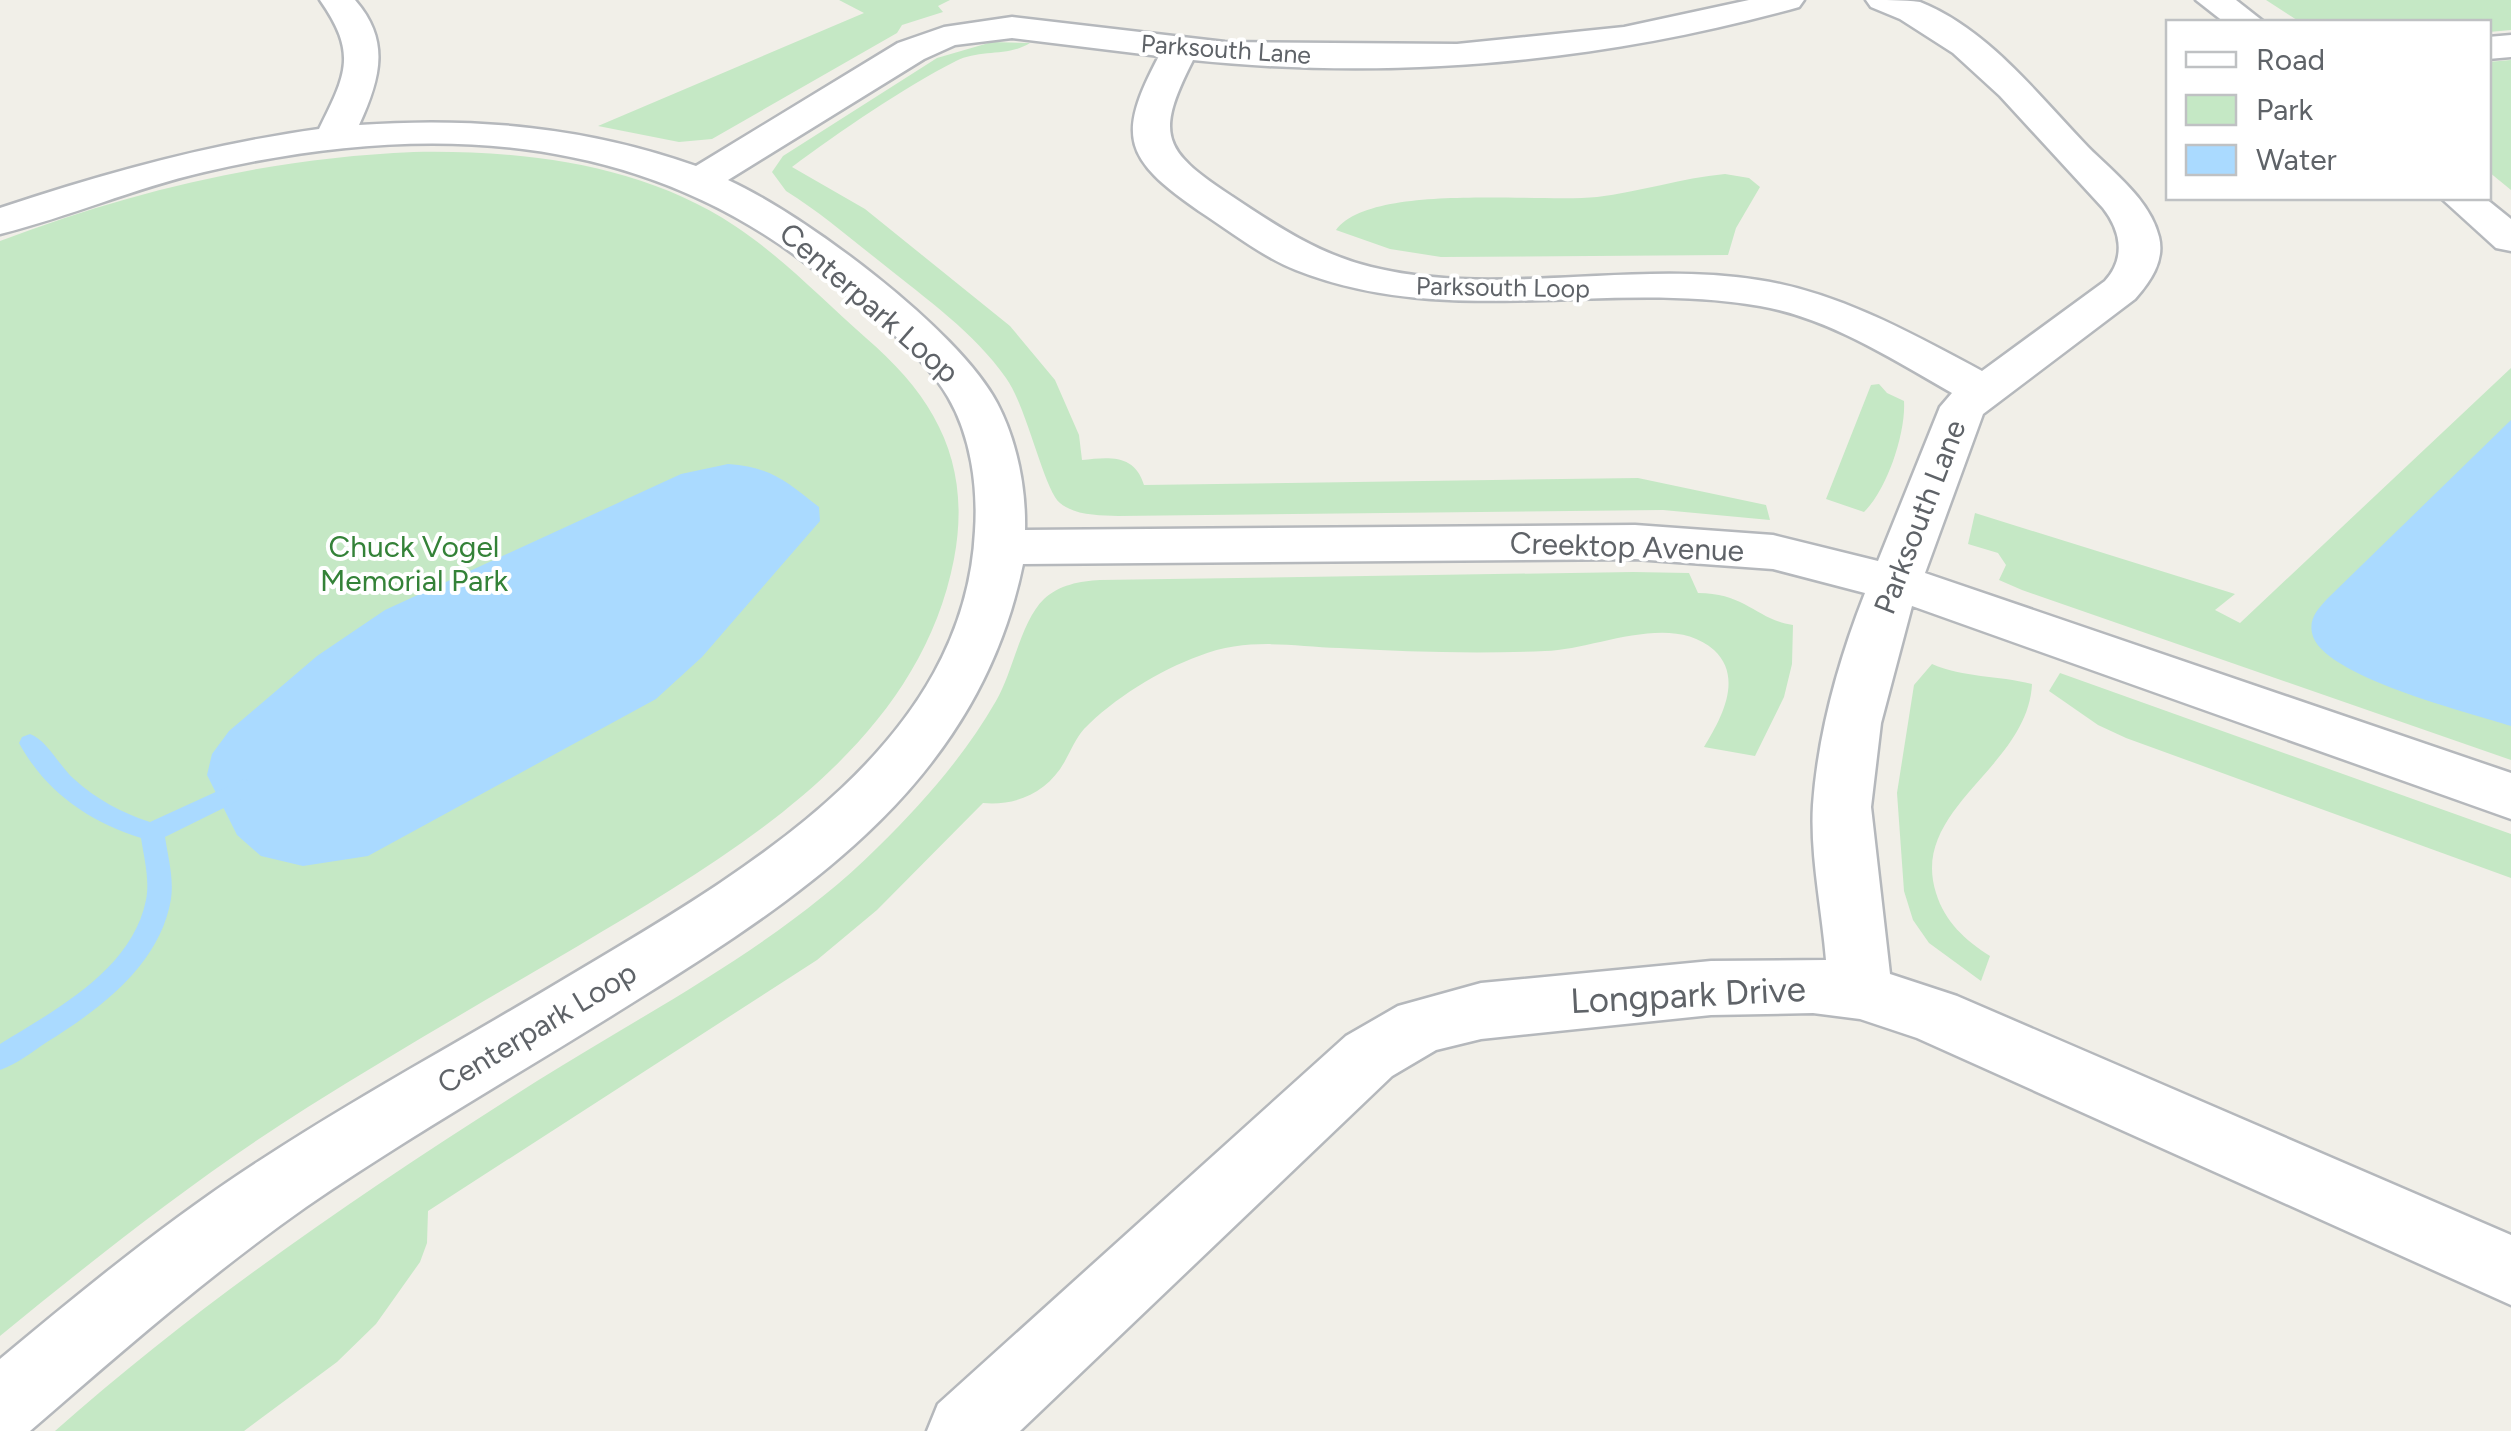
<svg xmlns="http://www.w3.org/2000/svg" width="2511" height="1431" font-family="Figtree,sans-serif">
  <style>
    .green { fill: #c5e8c5 }
    .water { fill: #aadaff }
    .lines { fill: none; stroke-linecap: round; stroke-linejoin: round }
    .stream { fill: #aadaff; fill-rule: evenodd }
    .minor-casing { stroke: #b5b8bc; stroke-width: 5 }
    .minor { fill: #fff; fill-rule: evenodd }
    .labels { text-anchor: middle; stroke-width: 8; stroke-linejoin: round; paint-order: stroke }
    .far-street-label { font-size: 25px; fill: #5f6368; stroke: #fff }
    .street-label { font-size: 30px; fill: #5f6368; stroke: #fff }
    .park-label { font-size: 30px; fill: #348238; stroke: #fff }
    .near-street-label { font-size: 35px; fill: #5f6368; stroke: #fff }
  </style>
  <rect width="100%" height="100%" fill="#f1efe8"/>
  <g class="green">
    <polygon points="839,0 950,0 938,6 943,12 902,25 897,33 712,139 679,142 598,126 864,13"/>
    <polygon points="2266,0 2511,0 2511,30 2489,32 2488,22 2300,22"/>
    <path d="M992,42l38,1c-22,14 -50,6 -74,18 -53,27 -117,71 -164,106l73,42 145,117 45,54 24,55 3,25c27,-3 53,-6 62,25l494,-7 128,27 4,15 -107,-10 -545,6c-19,-1 -42,0 -58,-13 -16,-13 -33,-96 -54,-125 -32,-46 -80,-79 -123,-114 -32,-25 -63,-52 -97,-73l-14,-19 11,-16 154,-98z"/>
    <polygon points="2511,60 2511,190 2489,172 2488,62"/>
    <path d="M414,152c109,-2 228,12 321,74 47,31 88,74 131,112 70,60 106,126 88,221 -37,191 -224,296 -376,387 -90,53 -181,105 -270,161 -108,68 -209,148 -308,229v-1095c134,-51 270,-83 414,-89z"/>
    <path d="M1725,174l24,4 11,9 -24,41 -8,27 -287,2 -51,-8 -54,-19c35,-48 203,-27 261,-33 43,-5 84,-19 128,-23z"/>
    <polygon points="2511,368 2511,760 2022,590 1999,580 2006,565 1998,553 1968,544 1975,513 2235,594 2215,610 2240,623"/>
    <path d="M1879,384l8,9 17,8c2,32 -17,89 -40,111l-38,-13 45,-114z"/>
    <path d="M1633,572l56,1 9,20c48,0 59,27 95,32l-1,39 -8,33 -29,59 -51,-9c17,-28 40,-69 10,-97 -44,-39 -119,0 -169,1 -68,3 -137,1 -205,-3 -50,-2 -92,-11 -141,8 -39,14 -86,43 -115,73 -8,9 -13,21 -19,32 -17,31 -48,45 -82,42l-106,107 -60,50 -389,251 -1,32 -7,19 -44,62 -39,38 -93,69h-189c150,-133 313,-243 482,-350 115,-72 244,-137 341,-234 45,-44 87,-92 118,-146 17,-29 25,-80 48,-102 15,-14 36,-18 56,-19z"/>
    <path d="M1932,664c32,14 65,11 100,20 -4,84 -123,124 -96,209 9,29 29,47 54,63l-9,25 -52,-38 -16,-23 -9,-29 -7,-98 17,-108z"/>
    <polygon points="2060,673 2511,834 2511,878 2126,738 2098,725 2049,691"/>
  </g>
  <g class="water">
    <path d="M2511,420v306c-40,-13 -191,-50 -199,-93 -3,-15 6,-24 15,-34z"/>
    <path d="M728,464c43,3 58,17 91,43l1,14 -118,136 -46,42 -288,157 -65,10 -42,-10 -24,-21 -30,-60 5,-21 17,-23 88,-75 68,-46 296,-136z"/>
  </g>
  <g class="lines">
    <path class="stream" d="M30,734c17,6 30,33 44,45 22,20 48,34 76,43l94,-43 8,3 4,6 -4,6 -87,43c3,20 9,41 6,62 -11,66 -71,110 -124,143 -15,10 -30,22 -47,28v-26c55,-34 132,-74 146,-144 4,-20 -2,-42 -5,-62 -52,-16 -96,-47 -122,-95l3,-6z"/>
    <g class="minor-casing">
      <g id="minor">
        <path d="M320,0h35c36,41 25,79 4,125 116,-8 227,2 337,41l202,-123 46,-16 68,-10 213,25 232,2 167,-17 125,-27h55l-5,7c-197,55 -403,74 -606,53 -38,75 -31,90 37,135 45,30 88,59 141,72 126,31 259,-7 387,13 80,12 153,53 224,91l123,-90c21,-23 16,-50 -2,-73l-103,-112 -47,-43 -53,-34 -29,-12 -5,-7c17,0 38,0 54,2 68,27 119,94 168,145 26,26 62,53 71,90 6,24 -9,45 -24,62l-152,115 -58,159 586,200v46l-599,-213 -31,117 -10,84 19,167 67,22 554,239v70l-594,-267 -57,-19 -47,-6 -102,2 -230,24 -45,11 -44,26 -372,355h-93l11,-27 408,-368 52,-30 83,-23 230,-22 115,-1c-4,-50 -16,-105 -13,-155 5,-72 26,-146 52,-212l-92,-24 -138,-10 -612,5c-44,214 -210,326 -383,434 -111,70 -226,135 -334,209 -97,68 -187,147 -276,224h-30v-72c84,-70 168,-139 259,-198 101,-66 209,-124 312,-186 167,-100 393,-225 404,-444 3,-44 -4,-95 -27,-134 -27,-47 -93,-95 -136,-129 -179,-140 -394,-146 -608,-96 -70,16 -135,45 -204,62v-26c104,-35 210,-64 319,-79 28,-56 38,-76 1,-129zM1012,38l147,18c-43,81 -35,103 40,155 31,20 62,45 97,59 151,60 309,9 464,36 69,12 132,53 192,87l-12,14 -62,154 -105,-26 -138,-10 -610,5c1,-42 -8,-89 -28,-127 -39,-74 -192,-188 -269,-223l196,-121 31,-14z"/>
        <polygon points="2196,0 2236,0 2264,22 2224,22"/>
        <polygon points="2511,35 2511,57 2488,59 2488,37"/>
        <polygon points="2441,198 2485,198 2511,219 2511,251 2496,248"/>
      </g>
    </g>
    <use href="#minor" class="minor"/>
  </g>
  <g class="labels">
    <g class="far-street-label">
      <text transform="translate(1226 49) rotate(4)" y="9">Parksouth Lane</text>
      <text transform="translate(1503 287) rotate(1)" y="9">Parksouth Loop</text>
    </g>
    <g class="street-label">
      <text transform="translate(869 303) rotate(41)" y="10">Centerpark Loop</text>
      <text transform="translate(1920 517) rotate(-69)" y="10">Parksouth Lane</text>
      <text transform="translate(1627 547) rotate(2)" y="10">Creektop Avenue</text>
      <text transform="translate(537 1028) rotate(-31)" y="10">Centerpark Loop</text>
    </g>
    <g class="park-label">
      <text x="414" y="557">Chuck Vogel<tspan x="414" dy="34">Memorial Park</tspan></text>
    </g>
    <g class="near-street-label">
      <text transform="translate(1688 995) rotate(-3)" y="12">Longpark Drive</text>
    </g>
  </g>
  <rect x="2166" y="20" width="325" height="180" fill="#ffffff" stroke="#bfc1c3" stroke-width="2.5"/>
  <rect x="2186" y="52" width="50" height="15" fill="#ffffff" stroke="#bfc1c3" stroke-width="2.5"/>
  <text x="2256" y="70" font-size="30" fill="#5f6368">Road</text>
  <rect x="2186" y="95" width="50" height="30" fill="#c5e8c5" stroke="#bfc1c3" stroke-width="2.5"/>
  <text x="2256" y="120" font-size="30" fill="#5f6368">Park</text>
  <rect x="2186" y="145" width="50" height="30" fill="#aadaff" stroke="#bfc1c3" stroke-width="2.5"/>
  <text x="2256" y="170" font-size="30" fill="#5f6368">Water</text>
</svg>
